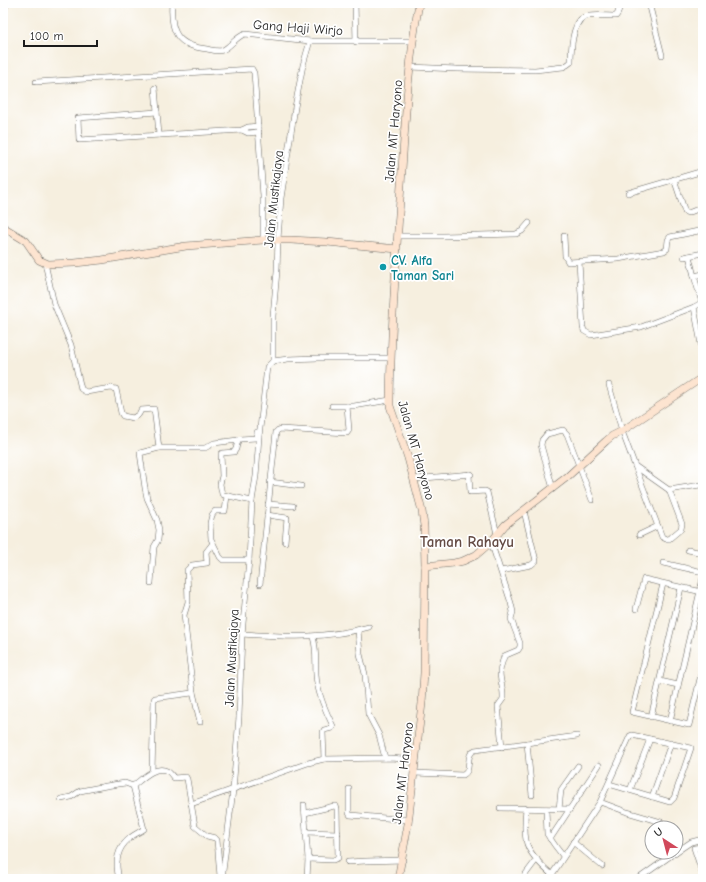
<svg xmlns="http://www.w3.org/2000/svg" width="706" height="882" font-family="'Comic Neue',sans-serif">
  <style>
    .lines { fill: none; stroke-linecap: round; stroke-linejoin: round }
    .street-casing { stroke: #686660; stroke-width: 6 }
    .secondary-casing { stroke: #686660; stroke-width: 8 }
    .highway-casing { stroke: #686660; stroke-width: 10 }
    .street { stroke: #fff; stroke-width: 5 }
    .secondary { stroke: #fde4d0; stroke-width: 7 }
    .highway { stroke: #f9bc8a; stroke-width: 9 }
    .culture-dot { fill: #0f9aa8; stroke: #fff; stroke-width: 1.5 }
    .labels { text-anchor: middle; stroke-width: 3.5; stroke-linejoin: round; paint-order: stroke }
    .street-label { font-size: 13px; fill: #1c1c1c; stroke: #fff }
    .culture-label { font-size: 13px; font-weight: bold; fill: #0d838f; stroke: #fff; text-anchor: start }
    .quarter-label { font-size: 15px; font-weight: bold; fill: #644b44; stroke: #fff }
  </style>
  <rect width="100%" height="100%" fill="#fff"/>
  <filter id="ink" filterUnits="userSpaceOnUse"><feTurbulence type="fractalNoise" baseFrequency=".025" numOctaves="2"/><feDisplacementMap in="SourceGraphic" scale="8" xChannelSelector="R" yChannelSelector="G"/><feConvolveMatrix kernelMatrix="1 2 1 2 8 2 1 2 1" color-interpolation-filters="sRGB"/></filter>
  <filter id="wash" filterUnits="userSpaceOnUse"><feTurbulence type="fractalNoise" baseFrequency=".012" numOctaves="4" result="noise"/><feDisplacementMap in="SourceGraphic" scale="16" xChannelSelector="R" yChannelSelector="G"/><feGaussianBlur stdDeviation="0.9" result="paint"/><feColorMatrix in="noise" values="0 0 0 0 0 0 0 0 0 0 0 0 0 0 0 0 0 1.4 0 .05"/><feComposite in="paint" operator="in"/></filter>
  <g filter="url(#wash)">
    <rect width="100%" height="100%" fill="#f6efdf"/>
  </g>
  <g filter="url(#ink)">
    <g class="lines">
      <g class="street-casing">
        <g id="street">
          <path d="M172,3c-2,29 5,43 35,46 5,1 11,3 16,1 8,-4 13,-13 22,-16l65,7h102"/>
          <polyline points="355,3 356,42"/>
          <polyline points="649,3 662,55"/>
          <path d="M410,67l47,2 78,1 28,-3 4,-2 4,-3c0,-11 1,-39 13,-45 7,-3 23,-1 32,-1l2,-3 2,-10"/>
          <polyline points="36,82 252,69 254,73 263,196 263,240"/>
          <polyline points="155,88 159,135"/>
          <polyline points="157,112 78,118 79,140 242,130 248,127 258,126"/>
          <polyline points="242,130 248,133 259,132"/>
          <polyline points="674,179 685,212 688,213 703,207"/>
          <polyline points="628,193 703,171"/>
          <polyline points="397,236 444,236 516,234 522,231 529,223"/>
          <polyline points="564,236 565,256 568,262 569,262 618,259 664,251 667,249 668,240 670,237 703,230"/>
          <polyline points="689,256 694,276"/>
          <polyline points="684,257 703,253"/>
          <polyline points="579,262 583,327 584,331 591,335 641,327 694,307"/>
          <polyline points="45,263 54,304 71,345 81,389 86,392 111,388 116,389 121,413 123,416 133,418 139,414 141,410 154,409 159,448"/>
          <polyline points="703,302 694,307 703,355"/>
          <polyline points="702,303 694,276 703,274"/>
          <polyline points="273,361 273,316 277,271 278,239 281,198 295,107 303,65 310,41"/>
          <polyline points="609,385 622,431 635,466 669,490 700,485"/>
          <polyline points="332,406 354,406 390,400"/>
          <polyline points="238,440 236,449 234,452 222,453 221,454 222,476 220,484 222,494 224,495 252,501"/>
          <polyline points="635,466 662,537 666,539 669,539 681,529 682,524 669,490"/>
          <polyline points="469,474 470,492 485,491 487,492 497,534"/>
          <polyline points="413,479 471,474"/>
          <polyline points="270,482 301,486"/>
          <polyline points="553,489 541,445 542,440 547,434 563,430 567,434 592,500"/>
          <polyline points="227,496 225,511 215,511 212,515 210,523 211,539 220,557 223,560 249,560"/>
          <polyline points="268,504 293,506"/>
          <polyline points="267,515 287,518 285,542"/>
          <polyline points="639,535 658,526"/>
          <path d="M491,542l20,61 2,9 -2,7 9,24v4l-2,3 -14,6c-1,6 -4,10 -4,16 0,8 3,16 3,23v4l-5,7 4,41"/>
          <polyline points="688,550 703,553"/>
          <polyline points="663,563 703,572"/>
          <polyline points="501,571 531,565 536,561 524,511"/>
          <polyline points="151,583 154,547 158,540 159,530 157,520 147,498 145,488 140,453 159,448 205,448 214,443 238,440 240,439 256,438 257,432"/>
          <polyline points="260,584 276,432 278,430 281,429 347,433 349,430 347,406"/>
          <polyline points="663,584 632,712 689,725 703,666"/>
          <polyline points="636,609 644,579 702,592"/>
          <polyline points="358,630 360,654 365,674 368,714 379,735 385,758"/>
          <path d="M242,634c45,3 83,5 127,-7"/>
          <path d="M313,637c5,16 1,31 4,46 3,16 9,29 16,43l-1,2 -8,2 -1,2 1,27"/>
          <polyline points="660,681 678,685"/>
          <polyline points="193,692 200,722"/>
          <polyline points="651,717 681,588"/>
          <polyline points="670,721 703,578"/>
          <polyline points="527,743 532,795"/>
          <polyline points="152,771 154,699 155,698 192,693 193,692 184,615 188,602 187,570 192,565 207,563 206,552 213,543"/>
          <path d="M414,773l49,2c10,-5 1,-20 12,-25l102,-14"/>
          <path d="M133,786c9,-7 22,-21 34,-15 3,1 5,5 7,7l12,-1 1,2 8,47 12,10 8,2 2,2 3,36"/>
          <polyline points="349,789 349,813 350,815 409,820"/>
          <polyline points="630,790 650,739"/>
          <polyline points="652,797 671,743"/>
          <polyline points="61,799 71,797 80,791 106,786 125,783 133,786"/>
          <polyline points="600,802 630,736 632,735 691,748 674,798 670,802 609,784"/>
          <polyline points="191,804 308,763 324,759 390,758 416,760"/>
          <polyline points="304,805 308,859 307,879"/>
          <polyline points="500,808 570,809"/>
          <path d="M526,808c-1,10 -2,22 0,32 2,14 20,30 31,39"/>
          <polyline points="546,809 547,834 556,847 563,856"/>
          <polyline points="559,809 561,790 578,766"/>
          <polyline points="305,813 334,806 336,806 337,809 338,858 333,860 308,859"/>
          <polyline points="306,832 338,833"/>
          <polyline points="550,839 599,765"/>
          <polyline points="573,842 602,866"/>
          <polyline points="703,847 694,848 703,875"/>
          <polyline points="676,852 691,842 703,839"/>
          <polyline points="348,862 366,861 403,860"/>
          <path d="M119,879c-4,-16 -3,-30 11,-41 4,-4 10,-6 14,-9l-11,-43"/>
          <polyline points="222,879 233,790 239,717 242,634 249,560 252,501 256,476 259,437 267,367 273,361 288,359 318,358 391,358"/>
          <polyline points="522,879 537,859"/>
          <polyline points="549,879 600,802 627,812 661,822"/>
          <polyline points="638,879 676,852"/>
        </g>
      </g>
      <g class="secondary-casing">
        <g id="secondary">
          <polyline points="3,227 26,241 39,260 48,264 75,263 102,260 186,246 263,240 291,240 327,242 397,249"/>
          <polyline points="425,566 454,563 463,561 476,555 491,542 505,525 567,477 606,441 612,436 622,431 703,377"/>
          <path d="M398,879l10,-55 14,-121 2,-30 1,-107 -1,-40 -2,-15 -14,-53 -18,-52v-6c1,-72 6,-144 11,-215 4,-61 7,-122 18,-182"/>
        </g>
      </g>
      <g class="highway-casing">
        <polyline id="highway" points="3,8 4,3"/>
      </g>
      <use href="#street" class="street"/>
      <use href="#secondary" class="secondary"/>
      <use href="#highway" class="highway"/>
    </g>
  </g>
  <circle class="culture-dot" cx="383" cy="267" r="4"/>
  <g class="labels">
    <g class="street-label">
      <text transform="translate(298 27) rotate(4)" y="5">Gang Haji Wirjo</text>
      <text transform="translate(393 131) rotate(-85)" y="5">Jalan MT Haryono</text>
      <text transform="translate(273 199) rotate(-84)" y="5">Jalan Mustikajaya</text>
      <text transform="translate(417 450) rotate(74)" y="5">Jalan MT Haryono</text>
      <text transform="translate(231 658) rotate(-87)" y="5">Jalan Mustikajaya</text>
      <text transform="translate(402 773) rotate(-83)" y="5">Jalan MT Haryono</text>
    </g>
    <g class="culture-label">
      <text x="391" y="265">CV. Alfa<tspan x="391" dy="15">Taman Sari</tspan></text>
    </g>
    <g class="quarter-label">
      <text x="467" y="547">Taman Rahayu</text>
    </g>
  </g>
  <rect width="706" height="882" fill="none" stroke="#fff" stroke-width="16"/>
  <g transform="translate(664 840) rotate(324)"><circle r="19" fill="#ffffff" stroke="#a4a4a4"/>
  <path d="M0-3L7 15L0 10L-7 15Z" fill="#d1495b"/>
  <text y="-6" font-size="11" font-weight="bold" text-anchor="middle" fill="#1c1c1c">U</text>
  </g>
  <path d="M24 40v6h73v-6" fill="none" stroke="#1c1c1c" stroke-width="2"/>
  <text x="30" y="40" font-size="12" fill="#1c1c1c" stroke="#ffffff" stroke-width="3" paint-order="stroke">100 m</text>
</svg>
